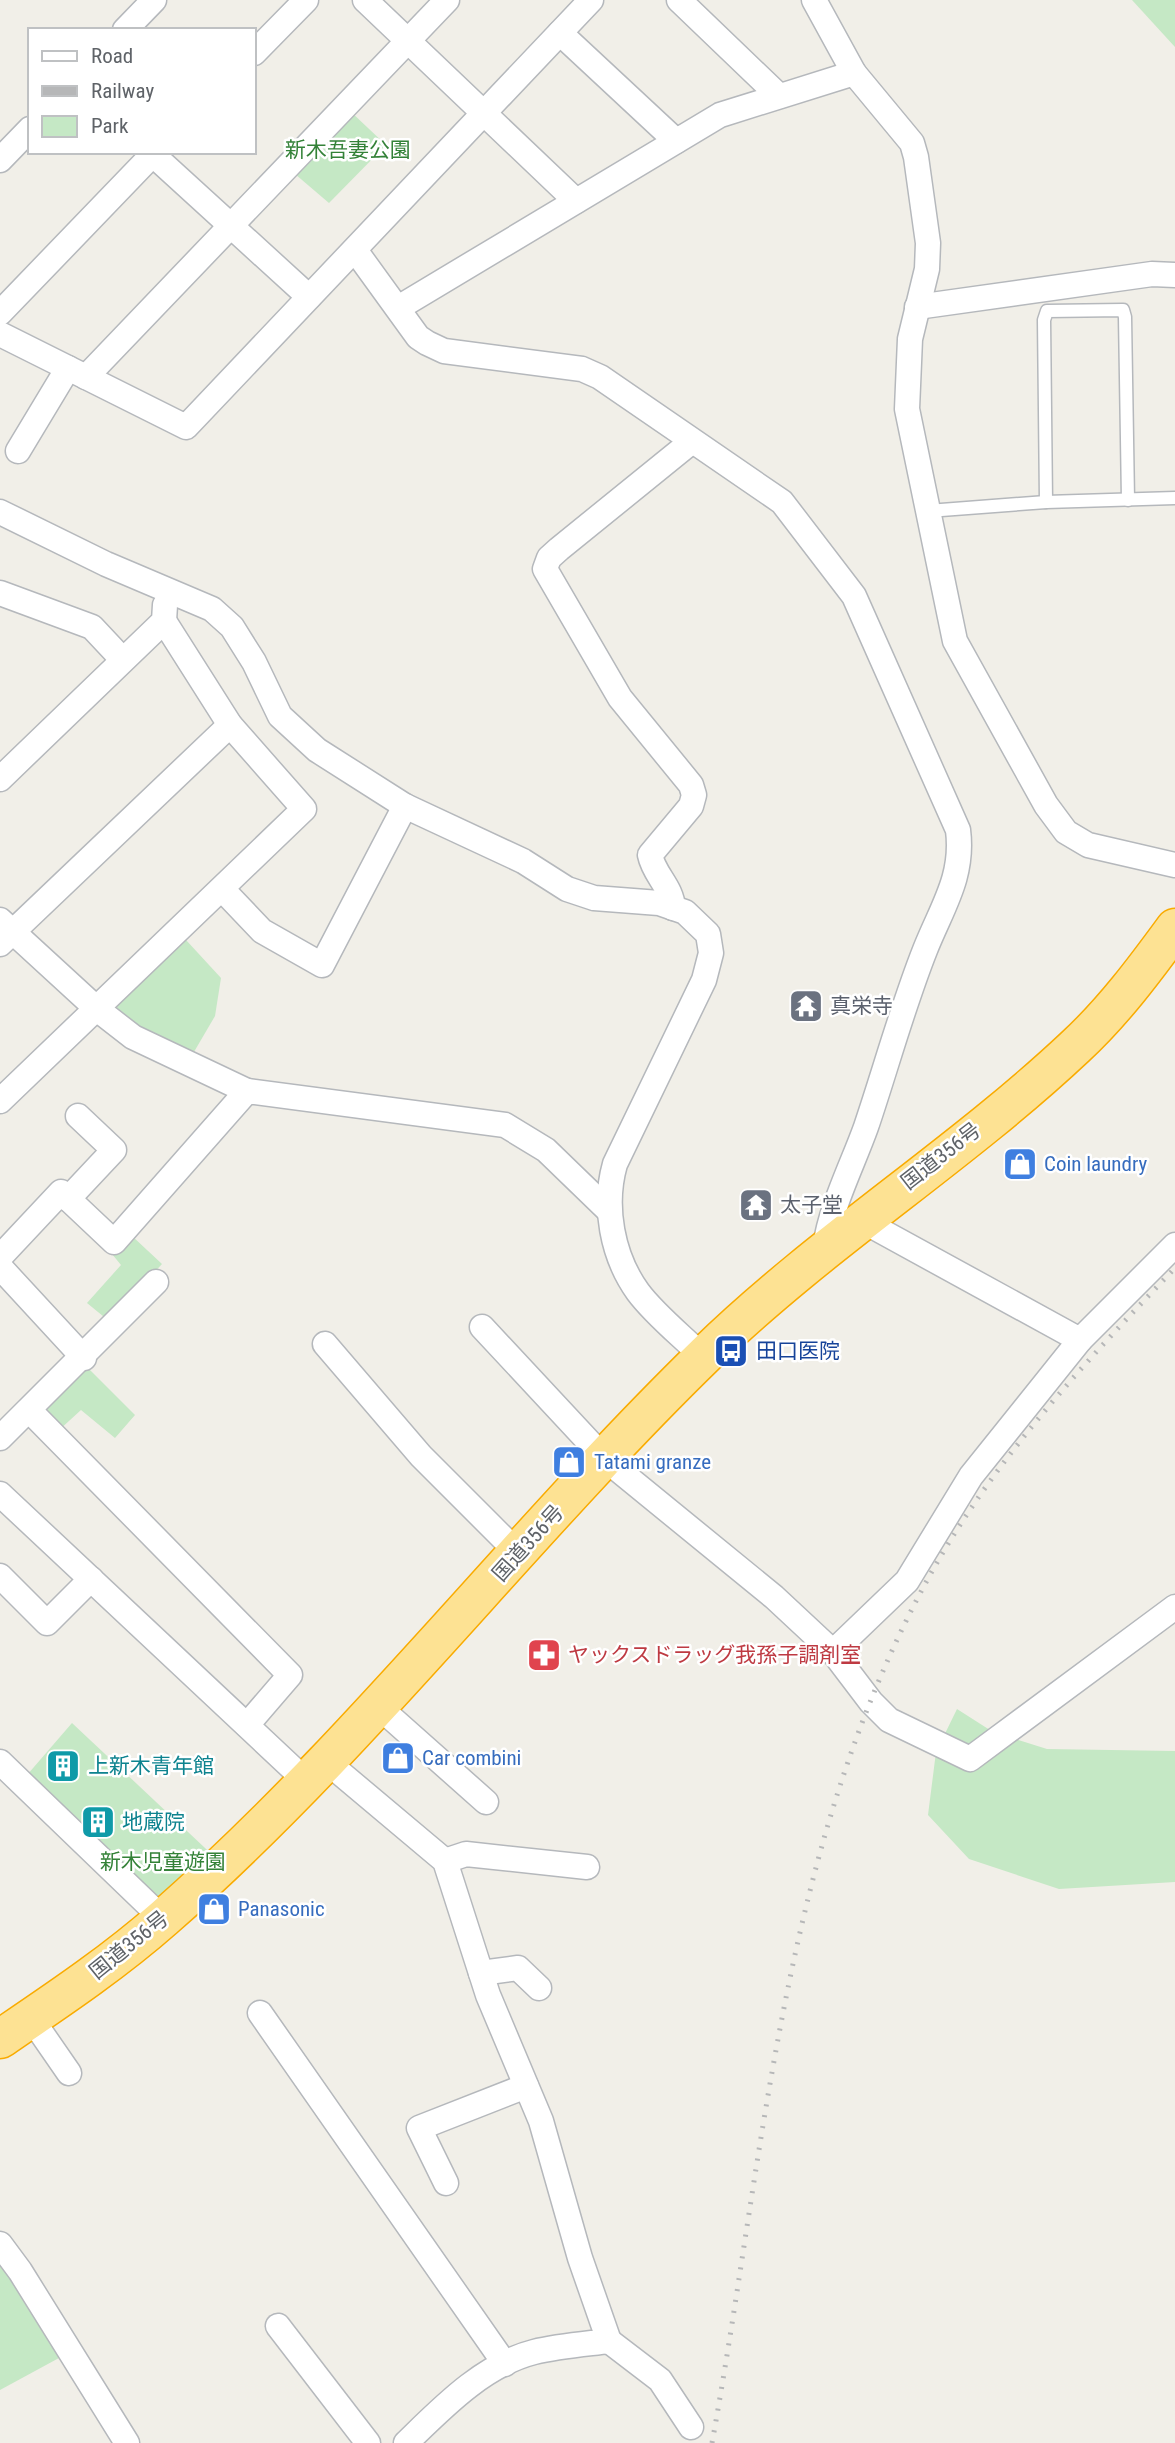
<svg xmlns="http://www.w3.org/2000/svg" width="1175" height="2443" font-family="'Roboto Condensed','Noto Sans JP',sans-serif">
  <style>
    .green { fill: #c5e8c5 }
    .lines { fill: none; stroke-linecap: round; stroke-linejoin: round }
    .lane-casing { stroke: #b5b8bc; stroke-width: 15 }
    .street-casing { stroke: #b5b8bc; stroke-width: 27 }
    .highway-casing { stroke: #f9ab00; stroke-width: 41 }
    .lane { stroke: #fff; stroke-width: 12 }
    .street { stroke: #fff; stroke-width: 24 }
    .highway { stroke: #fde293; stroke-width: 38 }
    .rail { stroke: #b6b7b8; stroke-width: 5; stroke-dasharray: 2 9; stroke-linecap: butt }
    .labels { text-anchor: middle; stroke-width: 5; stroke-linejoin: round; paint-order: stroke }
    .park-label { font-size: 21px; fill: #348238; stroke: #fff }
    .worship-label { font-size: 21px; fill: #5b616d; stroke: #fff; text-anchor: start }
    .street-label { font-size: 21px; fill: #5f6368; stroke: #fff }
    .shop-label { font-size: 21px; fill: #366cbe; stroke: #fff; text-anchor: start }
    .transit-label { font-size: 21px; fill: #164399; stroke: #fff; text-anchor: start }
    .health-label { font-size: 21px; fill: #be3a42; stroke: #fff; text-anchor: start }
    .culture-label { font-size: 21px; fill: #0d838f; stroke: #fff; text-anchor: start }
  </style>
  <rect width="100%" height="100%" fill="#f1efe8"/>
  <g class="green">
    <polygon points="1132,0 1175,0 1175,47"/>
    <polygon points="350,111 386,145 329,203 295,174"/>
    <polygon points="186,940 221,978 215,1016 191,1057 110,1012"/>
    <polygon points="132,1236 162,1264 109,1321 87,1303 121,1265 112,1254"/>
    <polygon points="86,1366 135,1415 115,1438 81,1410 58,1431 38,1412"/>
    <polygon points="957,1709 993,1732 1047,1749 1175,1751 1175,1882 1059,1889 969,1859 928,1815 936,1752"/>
    <polygon points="72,1723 221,1863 163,1919 21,1782"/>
    <polygon points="0,2244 70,2352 0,2390"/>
  </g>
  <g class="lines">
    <g class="lane-casing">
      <g id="lane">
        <polyline points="1046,502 1044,320 1047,311 1123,310 1125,317 1128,500"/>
        <polyline points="928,511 1046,502 1175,498"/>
      </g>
    </g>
    <g class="street-casing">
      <g id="street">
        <polyline points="365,0 576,201"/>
        <polyline points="679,0 779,96"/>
        <polyline points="814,0 854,73 912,143 916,157 928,243 927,269 910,339 907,409 955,641 1046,805 1066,832 1088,845 1175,865"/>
        <polyline points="125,30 154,0"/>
        <polyline points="560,33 676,141"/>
        <polyline points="254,53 306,0"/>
        <polyline points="150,152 309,297"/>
        <polyline points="0,160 30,129"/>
        <path d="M355,250l63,87 9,6 17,8 138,18 18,8 182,125 72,94 104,234c6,47 -16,77 -33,120 -23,58 -39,118 -59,177 -14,39 -35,79 -41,120"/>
        <polyline points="917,307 1152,274 1175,275"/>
        <polyline points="398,308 720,115 854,73"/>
        <polyline points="0,313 155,152"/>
        <polyline points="0,334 186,427 591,0"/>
        <polyline points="86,377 447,0"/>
        <polyline points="18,451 68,368"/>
        <path d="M0,512l106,52 106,45 20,18 22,35 26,54 37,34 88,56 118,55 44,28 27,9 65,5 26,9 23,22 3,19 -7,27 -89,184c-12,42 -3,92 23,128 17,23 44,44 65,65"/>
        <polyline points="0,593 92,627 122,659"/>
        <polyline points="0,779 164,621 165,605"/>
        <polyline points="222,889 262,931 322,965 405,806"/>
        <path d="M673,908c-1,-21 -19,-33 -23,-53l41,-49 3,-11 -3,-10 -71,-87 -75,-129 4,-11 10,-9 132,-107"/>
        <polyline points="0,920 97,1009 133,1037 247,1091"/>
        <polyline points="0,944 230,725"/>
        <polyline points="0,1101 304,809 230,725 164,621"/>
        <polyline points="68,1199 114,1150 78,1116"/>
        <polyline points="861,1220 1080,1340 1175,1245"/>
        <polyline points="0,1257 61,1192 114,1242 247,1091 505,1125 546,1150 608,1210"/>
        <polyline points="0,1267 84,1358"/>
        <polyline points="482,1327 605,1459 774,1597 833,1652 871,1702 889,1720 970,1759 1175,1607"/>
        <polyline points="325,1344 421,1456 519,1554"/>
        <polyline points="29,1410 290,1675 247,1725"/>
        <polyline points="0,1438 156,1282"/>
        <polyline points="0,1494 306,1781"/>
        <polyline points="0,1576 47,1623 91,1579"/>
        <polyline points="833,1652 907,1581 971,1476 1080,1340"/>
        <polyline points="378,1706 486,1802"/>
        <path d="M326,1761l119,100 43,134 53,126 39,137 29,83c-24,3 -51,5 -75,11 -51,13 -92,56 -128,91"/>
        <polyline points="0,1762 163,1919"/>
        <polyline points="445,1861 466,1854 587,1867"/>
        <polyline points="481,1973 518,1968 539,1988"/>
        <polyline points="260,2013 505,2364"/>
        <polyline points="31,2018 69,2073"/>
        <polyline points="446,2183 419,2128 526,2086"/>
        <polyline points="0,2244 20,2271 127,2443"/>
        <polyline points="278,2326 368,2443"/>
        <polyline points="609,2341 660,2380 691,2427"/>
      </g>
    </g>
    <g class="highway-casing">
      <path id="highway" d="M0,2039c56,-38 113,-76 164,-121 196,-172 355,-382 542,-564 115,-112 252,-197 369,-307 38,-35 70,-78 100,-119"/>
    </g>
    <use href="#lane" class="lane"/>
    <use href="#street" class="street"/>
    <use href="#highway" class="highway"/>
    <path class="rail" d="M712,2443c54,-297 71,-608 223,-877 64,-112 152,-206 240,-298"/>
  </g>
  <defs>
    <g id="temple-square" transform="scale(1.75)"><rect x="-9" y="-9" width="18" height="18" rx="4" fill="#6b7280" stroke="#fff"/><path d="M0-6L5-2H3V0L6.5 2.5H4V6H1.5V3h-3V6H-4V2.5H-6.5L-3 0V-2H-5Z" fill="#fff"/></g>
    <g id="shop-square" transform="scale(1.75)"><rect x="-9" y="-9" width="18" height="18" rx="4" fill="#3f7fe0" stroke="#fff"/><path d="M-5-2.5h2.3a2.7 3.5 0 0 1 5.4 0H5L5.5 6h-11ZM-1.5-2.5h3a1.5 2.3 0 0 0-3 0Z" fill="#fff"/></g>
    <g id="bus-square" transform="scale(1.75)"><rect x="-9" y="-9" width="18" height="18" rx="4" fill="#1a4fb4" stroke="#fff"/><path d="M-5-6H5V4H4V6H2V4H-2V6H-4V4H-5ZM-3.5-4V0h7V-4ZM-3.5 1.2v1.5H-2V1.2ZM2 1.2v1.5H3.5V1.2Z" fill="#fff"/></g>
    <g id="pharmacy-square" transform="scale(1.75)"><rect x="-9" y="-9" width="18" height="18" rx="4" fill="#e0444e" stroke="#fff"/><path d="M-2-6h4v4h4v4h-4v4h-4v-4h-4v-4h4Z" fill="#fff"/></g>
    <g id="building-square" transform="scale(1.75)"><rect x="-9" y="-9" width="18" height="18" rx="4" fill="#0f9aa8" stroke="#fff"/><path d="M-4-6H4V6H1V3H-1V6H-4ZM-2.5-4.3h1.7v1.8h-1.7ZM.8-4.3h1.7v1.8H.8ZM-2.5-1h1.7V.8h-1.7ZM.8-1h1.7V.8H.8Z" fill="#fff"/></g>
  </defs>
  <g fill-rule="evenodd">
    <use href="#temple-square" x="806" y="1006"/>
    <use href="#shop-square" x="1020" y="1164"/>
    <use href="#temple-square" x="756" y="1205"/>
    <use href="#bus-square" x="731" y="1351"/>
    <use href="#shop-square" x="569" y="1462"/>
    <use href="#pharmacy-square" x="544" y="1655"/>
    <use href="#shop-square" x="398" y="1758"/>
    <use href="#building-square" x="63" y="1766"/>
    <use href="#building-square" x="98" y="1822"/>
    <use href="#shop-square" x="214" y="1909"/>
  </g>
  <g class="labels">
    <g class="park-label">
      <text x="348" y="157">新木吾妻公園</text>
      <text x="163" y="1869">新木児童遊園</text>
    </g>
    <g class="worship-label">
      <text x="830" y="1013">真栄寺</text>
      <text x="780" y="1212">太子堂</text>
    </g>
    <g class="street-label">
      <text transform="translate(941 1156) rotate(-38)" y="7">国道356号</text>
      <text transform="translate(528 1543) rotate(-48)" y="7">国道356号</text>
      <text transform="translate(129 1945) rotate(-39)" y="7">国道356号</text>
    </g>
    <g class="shop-label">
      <text x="1044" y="1171">Coin laundry</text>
      <text x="594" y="1469">Tatami granze</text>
      <text x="422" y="1765">Car combini</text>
      <text x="238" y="1916">Panasonic</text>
    </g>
    <g class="transit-label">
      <text x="756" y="1358">田口医院</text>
    </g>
    <g class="health-label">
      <text x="568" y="1662">ヤックスドラッグ我孫子調剤室</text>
    </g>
    <g class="culture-label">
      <text x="88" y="1773">上新木青年館</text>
      <text x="122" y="1829">地蔵院</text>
    </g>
  </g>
  <rect x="28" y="28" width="228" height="126" fill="#ffffff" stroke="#bfc1c3" stroke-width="2"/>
  <rect x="42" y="51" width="35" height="10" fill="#ffffff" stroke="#bfc1c3" stroke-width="2"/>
  <text x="91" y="63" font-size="21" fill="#5f6368">Road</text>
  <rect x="42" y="86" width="35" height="10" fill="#b6b7b8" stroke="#bfc1c3" stroke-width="2"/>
  <text x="91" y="98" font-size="21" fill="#5f6368">Railway</text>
  <rect x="42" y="116" width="35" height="21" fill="#c5e8c5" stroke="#bfc1c3" stroke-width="2"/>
  <text x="91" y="133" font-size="21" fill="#5f6368">Park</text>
</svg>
